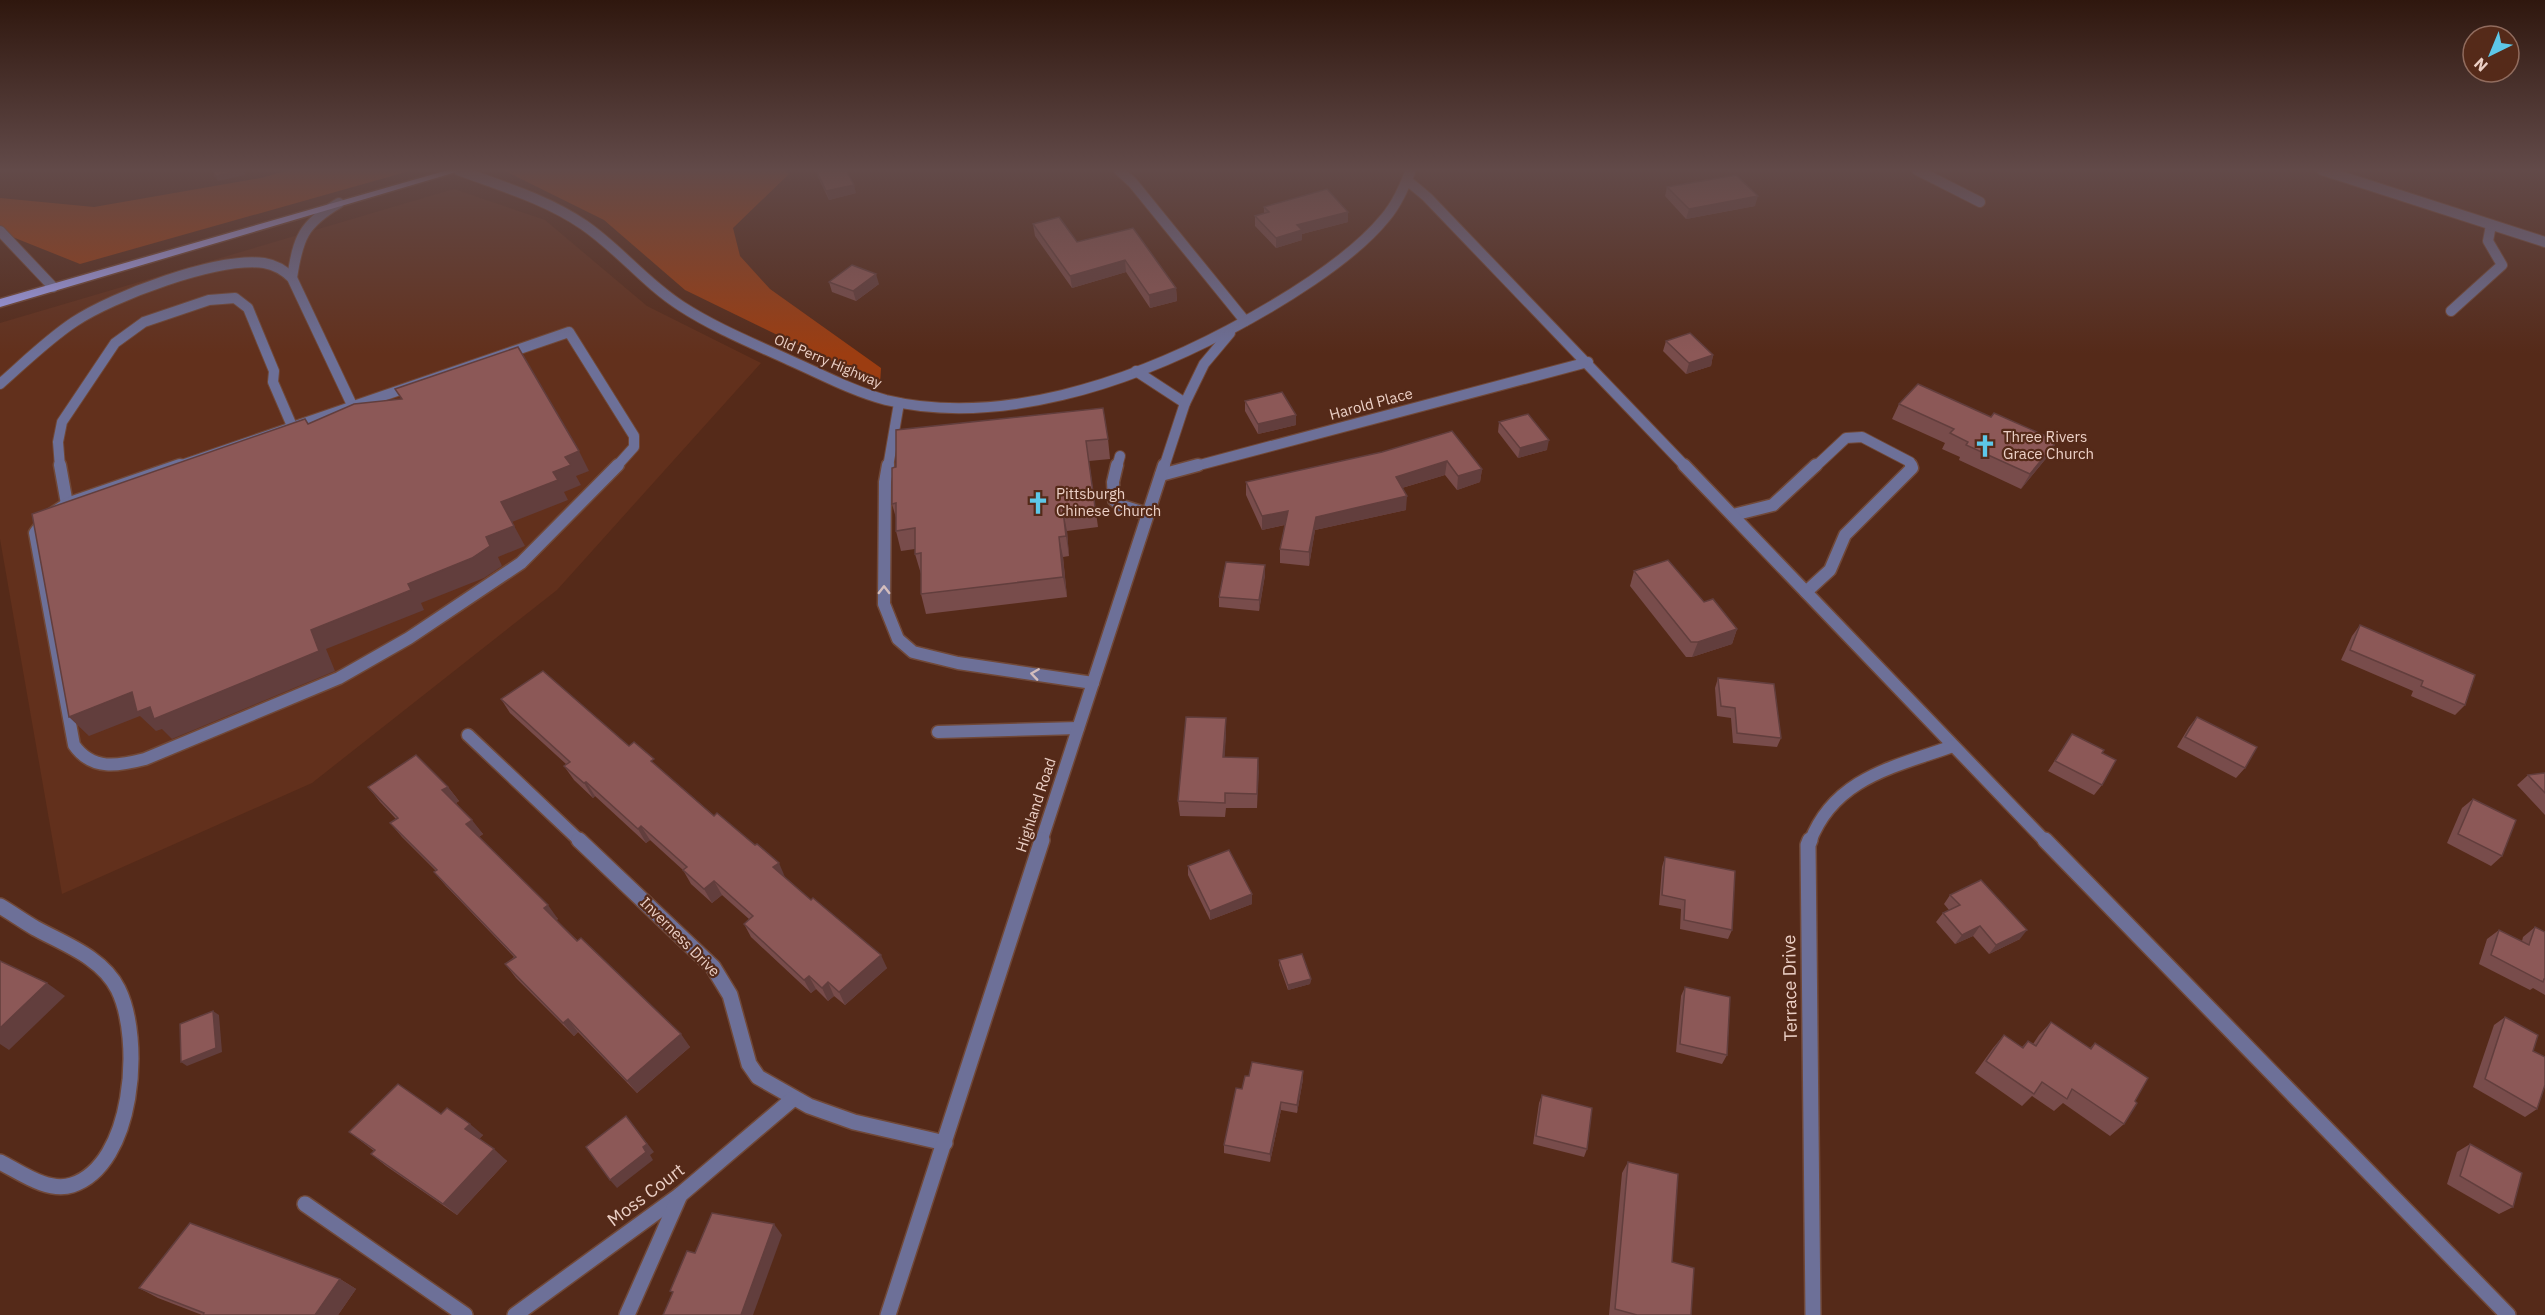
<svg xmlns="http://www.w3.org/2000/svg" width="2545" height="1315" font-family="'IBM Plex Sans',sans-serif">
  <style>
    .built { fill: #62301c }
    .forest { fill: #9c3d11 }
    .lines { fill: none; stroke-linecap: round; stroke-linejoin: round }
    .service-far2-casing { stroke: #704838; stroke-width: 12 }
    .service-far1-casing { stroke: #704838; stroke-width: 15 }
    .service-casing { stroke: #704838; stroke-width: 18 }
    .minor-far2-casing { stroke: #704838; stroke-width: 12 }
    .minor-far1-casing { stroke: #704838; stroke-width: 15 }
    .minor-casing { stroke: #704838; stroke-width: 18 }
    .tertiary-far2-casing { stroke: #704838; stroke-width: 12 }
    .tertiary-far1-casing { stroke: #704838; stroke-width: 15 }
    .tertiary-casing { stroke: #704838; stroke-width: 18 }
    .primary-casing { stroke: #704838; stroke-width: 3 }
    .service-far2 { stroke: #6d7098; stroke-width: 10 }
    .service-far1 { stroke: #6d7098; stroke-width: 12 }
    .service { stroke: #6d7098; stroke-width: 15 }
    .minor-far2 { stroke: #6d7098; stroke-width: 10 }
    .minor-far1 { stroke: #6d7098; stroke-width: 12 }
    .minor { stroke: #6d7098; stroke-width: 15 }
    .tertiary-far2 { stroke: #6d7098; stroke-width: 10 }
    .tertiary-far1 { stroke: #6d7098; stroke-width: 12 }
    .tertiary { stroke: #6d7098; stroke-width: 15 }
    .primary { fill: #a2a5f7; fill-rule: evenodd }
    .wall { fill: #784c4b }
    .shaded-wall { fill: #623e3d }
    .building { fill: #8c5857; stroke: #623e3d; stroke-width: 1.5 }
    .oneway { stroke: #d3bdbd }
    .labels { text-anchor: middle; stroke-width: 4.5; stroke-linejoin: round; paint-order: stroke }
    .far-street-label { font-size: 14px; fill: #ecd0c6; stroke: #552a19 }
    .street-label { font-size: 15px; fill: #ecd0c6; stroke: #552a19 }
    .poi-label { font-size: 15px; fill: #ecd0c6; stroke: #552a19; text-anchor: start }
    .near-street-label { font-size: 18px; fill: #ecd0c6; stroke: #552a19 }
  </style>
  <rect width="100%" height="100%" fill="#552a19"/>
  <polygon class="built" points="454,189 545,220 647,306 761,363 557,590 312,783 62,894 0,539 0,323"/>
  <g class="forest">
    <polygon points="289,170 413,170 80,264 0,232 0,198 94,207 261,178"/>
    <polygon points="503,170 784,170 789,174 733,228 740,256 770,289 881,368 880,385 685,290 604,220"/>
  </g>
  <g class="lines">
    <g class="service-far2-casing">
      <g id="service-far2">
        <polyline points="1917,170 1980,202"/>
        <polyline points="0,231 53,287"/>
        <path d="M292,278c6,-40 11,-54 47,-75"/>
        <polyline points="2451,311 2502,265 2488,241 2491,225"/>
        <path d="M0,384c24,-21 47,-44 74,-62 39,-26 143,-65 190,-59 12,2 20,7 28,15l60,127"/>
        <polyline points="60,467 58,442 62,422 115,343 144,322 209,300 235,298 248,308 274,371 273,382 292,426"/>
        <polyline points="176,467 569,332 634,436 634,447 616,467"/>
        <polyline points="888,467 899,403"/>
        <polyline points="1117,467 1120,456"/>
        <polyline points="1815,467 1846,438 1862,437 1910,462 1912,467"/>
      </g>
    </g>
    <g class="service-far1-casing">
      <g id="service-far1">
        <polyline points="60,465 67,504"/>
        <path d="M180,465l-113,39 -21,14 -11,15 39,212c18,26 44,21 71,14l194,-81 70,-40 112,-75 97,-98"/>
        <polyline points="888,465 885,482 884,604 898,639 913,652 958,663 1093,683"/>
        <polyline points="1117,465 1113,482 1114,500 1122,506 1148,514"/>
        <polyline points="1733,515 1773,505 1816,465"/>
        <polyline points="1806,592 1830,570 1845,535 1912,468 1911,465"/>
        <polyline points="938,732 1078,728"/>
      </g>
    </g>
    <g class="service-casing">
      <path id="service" d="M0,906c12,7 23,15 35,22 29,16 67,29 83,61 25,50 16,176 -46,196 -24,8 -52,-13 -72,-23"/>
    </g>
    <g class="minor-far2-casing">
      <g id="minor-far2">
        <polyline points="1119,170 1133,183 1245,321"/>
        <polyline points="2322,170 2545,242"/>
        <polyline points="1408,181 1427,197 1686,467"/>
        <polyline points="1192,467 1588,362"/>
      </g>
    </g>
    <g class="minor-far1-casing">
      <g id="minor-far1">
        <polyline points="1684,465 2046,842"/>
        <polyline points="1161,475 1198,465"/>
        <polyline points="468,735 581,842"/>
        <path d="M1810,842c24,-64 84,-75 143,-96"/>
      </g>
    </g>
    <g class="minor-casing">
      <g id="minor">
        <polyline points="579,840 713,967 730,995 749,1064 758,1077 809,1106 854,1122 945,1143"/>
        <polyline points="1810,840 1808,845 1813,1315"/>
        <polyline points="2045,840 2508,1315"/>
        <polyline points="305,1204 465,1315"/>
        <polyline points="515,1315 680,1195 794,1098"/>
        <polyline points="627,1315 680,1195"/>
      </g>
    </g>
    <g class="tertiary-far2-casing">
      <g id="tertiary-far2">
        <path d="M458,170c43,16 88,29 126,55 35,24 61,58 97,81 34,22 71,37 108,54 32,14 63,31 97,40 113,27 243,-17 343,-70 49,-26 121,-69 156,-112 12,-14 19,-31 26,-48"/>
        <polyline points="1136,371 1185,403"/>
        <polyline points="1164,467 1185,403 1204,364 1230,333"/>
      </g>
    </g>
    <g class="tertiary-far1-casing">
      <polyline id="tertiary-far1" points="1041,842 1164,465"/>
    </g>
    <g class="tertiary-casing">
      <polyline id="tertiary" points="888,1315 1042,840"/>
    </g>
    <g class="primary-casing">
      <polygon id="primary" points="448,170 463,170 0,307 0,299"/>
    </g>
    <use href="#service-far2" class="service-far2"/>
    <use href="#service-far1" class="service-far1"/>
    <use href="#service" class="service"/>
    <use href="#minor-far2" class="minor-far2"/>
    <use href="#minor-far1" class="minor-far1"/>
    <use href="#minor" class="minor"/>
    <use href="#tertiary-far2" class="tertiary-far2"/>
    <use href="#tertiary-far1" class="tertiary-far1"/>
    <use href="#tertiary" class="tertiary"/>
    <use href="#primary" class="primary"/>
  </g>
  <g class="wall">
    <polygon points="816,170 856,193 829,200 818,177"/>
    <polygon points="1667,187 1755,206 1686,219 1665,196"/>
    <polygon points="1264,207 1348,212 1348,222 1302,234 1302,240 1276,248 1255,226 1255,216 1264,214"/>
    <polygon points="1033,224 1077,242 1133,228 1176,288 1177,301 1150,308 1126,272 1072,288 1035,236"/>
    <polygon points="829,282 879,284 856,301 832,292"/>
    <polygon points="1666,341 1713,355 1711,366 1686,374 1663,351"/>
    <polygon points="1245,401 1296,425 1258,434 1245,411"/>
    <polygon points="1899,404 1991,417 2057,441 2048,456 2021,489 1959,460 1960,457 1942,449 1945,443 1892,419"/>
    <polygon points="1499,422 1547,450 1518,458 1498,432"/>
    <polygon points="896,430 1108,439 1110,459 1089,461 1098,527 1067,531 1069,556 1063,557 1067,597 926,614 921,594 921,574 915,554 915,549 901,551 896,531 896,518 892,504 896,467"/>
    <polygon points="1452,431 1482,469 1480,482 1457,490 1445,475 1402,488 1406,510 1315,530 1309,566 1280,563 1280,549 1285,525 1262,530 1246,495 1246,482 1382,452"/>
    <polygon points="1265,565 1265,575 1259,611 1219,607 1219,597"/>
    <polygon points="1634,571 1704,602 1737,629 1732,644 1692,657 1686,657 1630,586"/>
    <polygon points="2360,625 2465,705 2455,715 2411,696 2413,691 2341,660 2352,636"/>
    <polygon points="1718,678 1781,738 1777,747 1733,743 1731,718 1717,716 1715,688"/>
    <polygon points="501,699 629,746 658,767 785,877 887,968 845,1005 834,996 828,1001 816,989 811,993 751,937 744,924 749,919 722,895 712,903 691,884 683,870 650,840 646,843 595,796 593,798 574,780 564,766 566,764 510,713"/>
    <polygon points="2197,717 2245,768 2236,778 2177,747 2189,727"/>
    <polygon points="1226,733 1224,757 1258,758 1257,808 1226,808 1225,817 1180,816 1178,801"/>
    <polygon points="2072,734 2102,753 2102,785 2094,795 2048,771"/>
    <polygon points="2545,773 2545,815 2517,785 2528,775"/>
    <polygon points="368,787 448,787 459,801 456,803 483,834 479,837 558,919 556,920 690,1047 637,1093 578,1032 574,1036 516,978 505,964 514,957 446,886 434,872 436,871 402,837 390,823 396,819 380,802"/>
    <polygon points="2473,799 2502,856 2491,866 2447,843 2462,808"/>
    <polygon points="1665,857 1732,930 1728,939 1680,929 1681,909 1659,905 1662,867"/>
    <polygon points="1188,866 1252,904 1210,920 1188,875"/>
    <polygon points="1950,895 2020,939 1989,954 1973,936 1955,944 1936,922 1943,913 1949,910 1944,904"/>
    <polygon points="2535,927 2545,932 2545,995 2533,988 2530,990 2479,964 2487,939 2499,930 2522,941 2523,937"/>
    <polygon points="1279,960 1311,979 1310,984 1288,990 1279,965"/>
    <polygon points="1685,987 1727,1055 1722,1064 1676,1052 1681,996"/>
    <polygon points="2505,1017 2533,1051 2537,1109 2525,1117 2473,1087 2494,1025"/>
    <polygon points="2051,1022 2090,1048 2095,1043 2135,1101 2124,1124 2110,1136 2063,1103 2054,1111 2032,1096 2022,1106 1975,1073 1993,1048 2004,1035 2022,1047 2028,1041 2033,1044 2039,1035"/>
    <polygon points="1303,1079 1297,1113 1281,1110 1270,1162 1224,1153 1224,1145 1242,1089"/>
    <polygon points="1542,1095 1587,1149 1584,1157 1533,1144 1539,1103"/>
    <polygon points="441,1114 483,1135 479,1139 507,1161 457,1215 386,1166 371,1154 374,1151 349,1132"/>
    <polygon points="2470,1144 2513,1207 2499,1214 2447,1184 2457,1152"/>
    <polygon points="1628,1162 1672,1262 1691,1315 1609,1315 1622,1173"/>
    <polygon points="340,1279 356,1289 338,1315 202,1315 158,1298 139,1288"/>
  </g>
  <g class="shaded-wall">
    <polygon points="241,170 244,170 245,175 218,181 215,176"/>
    <polygon points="854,185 856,193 829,200 826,191"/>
    <polygon points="1758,196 1755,206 1686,219 1689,209"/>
    <polygon points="1348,212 1348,222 1302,234 1302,240 1276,248 1276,238 1297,225"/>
    <polygon points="1125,260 1126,272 1072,288 1070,276"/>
    <polygon points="876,274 879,284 856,301 853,291"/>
    <polygon points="1176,288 1177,301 1150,308 1149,295"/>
    <polygon points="1713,355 1711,366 1686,374 1689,363"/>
    <polygon points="1296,415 1296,425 1258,434 1258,424"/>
    <polygon points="1549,440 1547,450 1518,458 1520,448"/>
    <polygon points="2057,441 2048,456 2021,489 2030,474"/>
    <polygon points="579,451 589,471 576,476 581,485 564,492 568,500 512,522 525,546 498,557 502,566 484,578 421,603 424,610 326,649 335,671 172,739 162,729 156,731 140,716 89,736 69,717 132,692 311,630 486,537 501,502 553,472 565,457"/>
    <polygon points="1447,461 1445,475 1395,490 1396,477"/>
    <polygon points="1482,469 1480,482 1457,490 1458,476"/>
    <polygon points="1407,496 1406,510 1315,530 1309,566 1309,552 1316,517"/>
    <polygon points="1063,511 1067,531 1069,556 1066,536"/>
    <polygon points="1288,511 1288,524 1262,530 1262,516"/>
    <polygon points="1059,537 1063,557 1067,597 1063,577"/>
    <polygon points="1265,565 1265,575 1259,611 1259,600"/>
    <polygon points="1737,629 1732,644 1692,657 1698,642"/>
    <polygon points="1226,718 1226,733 1224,772 1223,757"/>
    <polygon points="1258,758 1259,772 1257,808 1257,794"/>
    <polygon points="586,782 595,796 593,798 584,783"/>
    <polygon points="448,787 459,801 453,805 442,790"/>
    <polygon points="472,820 483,834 477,838 466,824"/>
    <polygon points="641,826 650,840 646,843 638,829"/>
    <polygon points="779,863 785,877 780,881 773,867"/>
    <polygon points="714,881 722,895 712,903 704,889"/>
    <polygon points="1252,894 1252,904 1210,920 1210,911"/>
    <polygon points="548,905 558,919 554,922 544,908"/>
    <polygon points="1980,926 1973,936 1955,944 1962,935"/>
    <polygon points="2027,930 2020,939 1989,954 1996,945"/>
    <polygon points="881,955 887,968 845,1005 839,992"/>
    <polygon points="809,976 816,989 811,993 804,980"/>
    <polygon points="1311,979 1310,984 1288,990 1288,985"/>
    <polygon points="828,982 834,996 828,1001 822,988"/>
    <polygon points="47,983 65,996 9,1050 0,1044 0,1028"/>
    <polygon points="213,1011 219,1015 222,1052 187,1066 181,1062"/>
    <polygon points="568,1019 578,1032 574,1036 563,1023"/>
    <polygon points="681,1034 690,1047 637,1093 627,1081"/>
    <polygon points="1303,1071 1303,1079 1297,1113 1297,1105"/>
    <polygon points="1281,1102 1281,1110 1270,1162 1270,1154"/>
    <polygon points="626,1116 654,1152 650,1155 653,1160 617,1188 610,1180 643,1147"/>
    <polygon points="470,1124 483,1135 477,1141 465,1129"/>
    <polygon points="494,1149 507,1161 457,1215 443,1204"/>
    <polygon points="774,1224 782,1235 753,1315 741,1315"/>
    <polygon points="340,1279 356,1289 338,1315 315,1315"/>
  </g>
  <g class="building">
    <polygon points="214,170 241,170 215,176"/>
    <polygon points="816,170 846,170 854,185 826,191"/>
    <polygon points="1736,175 1758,196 1689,209 1667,187"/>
    <polygon points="1327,189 1348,212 1297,225 1302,230 1276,238 1255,216 1269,212 1264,207"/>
    <polygon points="1059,217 1077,242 1133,228 1176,288 1149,295 1125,260 1070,276 1033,224"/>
    <polygon points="852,265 876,274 853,291 829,282"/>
    <polygon points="1690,333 1713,355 1689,363 1666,341"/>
    <polygon points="518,347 579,451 565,457 571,465 553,472 558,480 501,502 514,526 486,537 490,546 472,558 408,584 411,590 311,630 319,651 154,719 150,707 137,712 132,692 69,717 32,514 305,419 308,424 354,404 402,399 395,389"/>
    <polygon points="1918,384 1991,417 1994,413 2057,441 2030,474 1966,445 1968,442 1950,433 1954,429 1899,404"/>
    <polygon points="1282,392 1296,415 1258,424 1245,401"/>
    <polygon points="1103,408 1108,439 1086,441 1095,507 1063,511 1066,536 1059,537 1063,577 921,594 921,553 915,554 915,528 896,531 896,503 892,504 892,468 896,467 896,430"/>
    <polygon points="1528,414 1549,440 1520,448 1499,422"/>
    <polygon points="1452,431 1482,469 1458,476 1447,461 1396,477 1407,496 1316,517 1309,552 1280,549 1288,511 1262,516 1246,482 1382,452"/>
    <polygon points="1668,560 1704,602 1713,599 1737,629 1698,642 1691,642 1634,571"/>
    <polygon points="1226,562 1265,565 1259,600 1219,597"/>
    <polygon points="2360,625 2475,675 2465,705 2421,686 2423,681 2350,650"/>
    <polygon points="543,671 629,746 634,742 654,759 651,761 714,816 717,813 755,845 757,844 779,863 773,867 811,900 813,898 881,955 839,992 828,982 822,988 809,976 804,980 744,924 753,916 714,881 704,889 683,870 687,867 641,826 638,829 586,782 584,783 564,766 570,762 501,699"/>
    <polygon points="1718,678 1774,684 1781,738 1737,733 1735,708 1721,706"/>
    <polygon points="1186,717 1226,718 1223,757 1258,758 1257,794 1225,793 1225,803 1178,801"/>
    <polygon points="2197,717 2257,747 2245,768 2185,737"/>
    <polygon points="2072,734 2104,750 2102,753 2116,760 2102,785 2055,761"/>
    <polygon points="416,755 448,787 442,790 472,820 466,824 548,905 544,908 577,941 581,938 681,1034 627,1081 568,1019 563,1023 505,964 516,957 434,872 437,870 390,823 398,818 368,787"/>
    <polygon points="2545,773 2545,793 2528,775"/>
    <polygon points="2473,799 2516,820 2502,856 2458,834"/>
    <polygon points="1229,850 1252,894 1210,911 1188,866"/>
    <polygon points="1665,857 1735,871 1732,930 1684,920 1685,900 1662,895"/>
    <polygon points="1981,880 2027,930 1996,945 1980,926 1962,935 1943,913 1960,905 1950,895"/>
    <polygon points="2535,927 2545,932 2545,979 2544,979 2543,982 2491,955 2499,930 2529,945"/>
    <polygon points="1302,954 1311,979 1288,985 1279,960"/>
    <polygon points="0,961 47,983 0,1028"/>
    <polygon points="1685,987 1730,997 1727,1055 1680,1044"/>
    <polygon points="213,1011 216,1048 181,1062 180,1024"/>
    <polygon points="2505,1017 2538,1035 2533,1051 2545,1057 2545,1085 2537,1109 2485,1079"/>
    <polygon points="2051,1022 2091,1049 2095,1043 2148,1078 2135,1101 2137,1103 2124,1124 2072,1089 2067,1099 2042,1082 2034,1094 1986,1061 2004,1035 2023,1048 2028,1041 2036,1046"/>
    <polygon points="1252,1062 1303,1071 1297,1105 1281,1102 1270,1154 1224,1145 1236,1088 1242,1089 1245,1076 1249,1076"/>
    <polygon points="398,1084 441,1114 447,1108 470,1124 465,1129 494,1149 443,1204 371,1154 375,1150 349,1132"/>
    <polygon points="1542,1095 1592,1108 1587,1149 1536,1136"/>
    <polygon points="626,1116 647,1144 643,1147 646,1152 610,1180 586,1147"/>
    <polygon points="2470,1144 2522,1173 2513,1207 2460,1176"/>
    <polygon points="1628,1162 1678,1174 1672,1262 1694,1268 1691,1315 1637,1315 1615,1309"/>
    <polygon points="712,1213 774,1224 741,1315 663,1315 673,1292 670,1291 687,1251 695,1253"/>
    <polygon points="190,1223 340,1279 315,1315 203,1315 204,1313 139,1288"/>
  </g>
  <defs><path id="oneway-chevron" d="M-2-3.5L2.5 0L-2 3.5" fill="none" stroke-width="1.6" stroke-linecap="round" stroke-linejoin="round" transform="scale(1.5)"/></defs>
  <g class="oneway">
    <use href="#oneway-chevron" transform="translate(884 590) rotate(-90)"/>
    <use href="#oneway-chevron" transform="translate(1035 674) rotate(-172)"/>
  </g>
  <linearGradient id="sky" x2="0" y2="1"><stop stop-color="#2f170e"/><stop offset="0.48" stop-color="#624a49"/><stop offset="1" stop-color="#624a49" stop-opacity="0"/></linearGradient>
  <rect width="2545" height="354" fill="url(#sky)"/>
  <defs>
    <g id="church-bare" transform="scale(1.8)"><path d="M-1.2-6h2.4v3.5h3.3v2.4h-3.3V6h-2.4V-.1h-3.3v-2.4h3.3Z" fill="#5dc7e8" stroke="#552a19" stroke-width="2.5" paint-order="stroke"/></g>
  </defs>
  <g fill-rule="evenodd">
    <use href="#church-bare" x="1985" y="446"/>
    <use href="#church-bare" x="1038" y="503"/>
  </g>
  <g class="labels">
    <g class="far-street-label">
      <text transform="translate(828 361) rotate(23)" y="5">Old Perry Highway</text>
    </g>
    <g class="street-label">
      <text transform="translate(1371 404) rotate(-15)" y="5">Harold Place</text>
      <text transform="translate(1036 805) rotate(-72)" y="5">Highland Road</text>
      <text transform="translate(680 937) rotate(45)" y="5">Inverness Drive</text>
    </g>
    <g class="poi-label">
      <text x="2003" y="442">Three Rivers<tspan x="2003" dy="17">Grace Church</tspan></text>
      <text x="1056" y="499">Pittsburgh<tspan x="1056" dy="17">Chinese Church</tspan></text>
    </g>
    <g class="near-street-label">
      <text transform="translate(1790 988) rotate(-91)" y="6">Terrace Drive</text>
      <text transform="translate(646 1195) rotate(-37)" y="6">Moss Court</text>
    </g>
  </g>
  <g transform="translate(2491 54) rotate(223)"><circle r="28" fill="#552a19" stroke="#916c5e" stroke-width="1.5"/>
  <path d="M0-4.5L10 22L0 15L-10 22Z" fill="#5dc7e8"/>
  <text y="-9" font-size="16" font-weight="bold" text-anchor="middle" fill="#ecd0c6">N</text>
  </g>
</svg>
